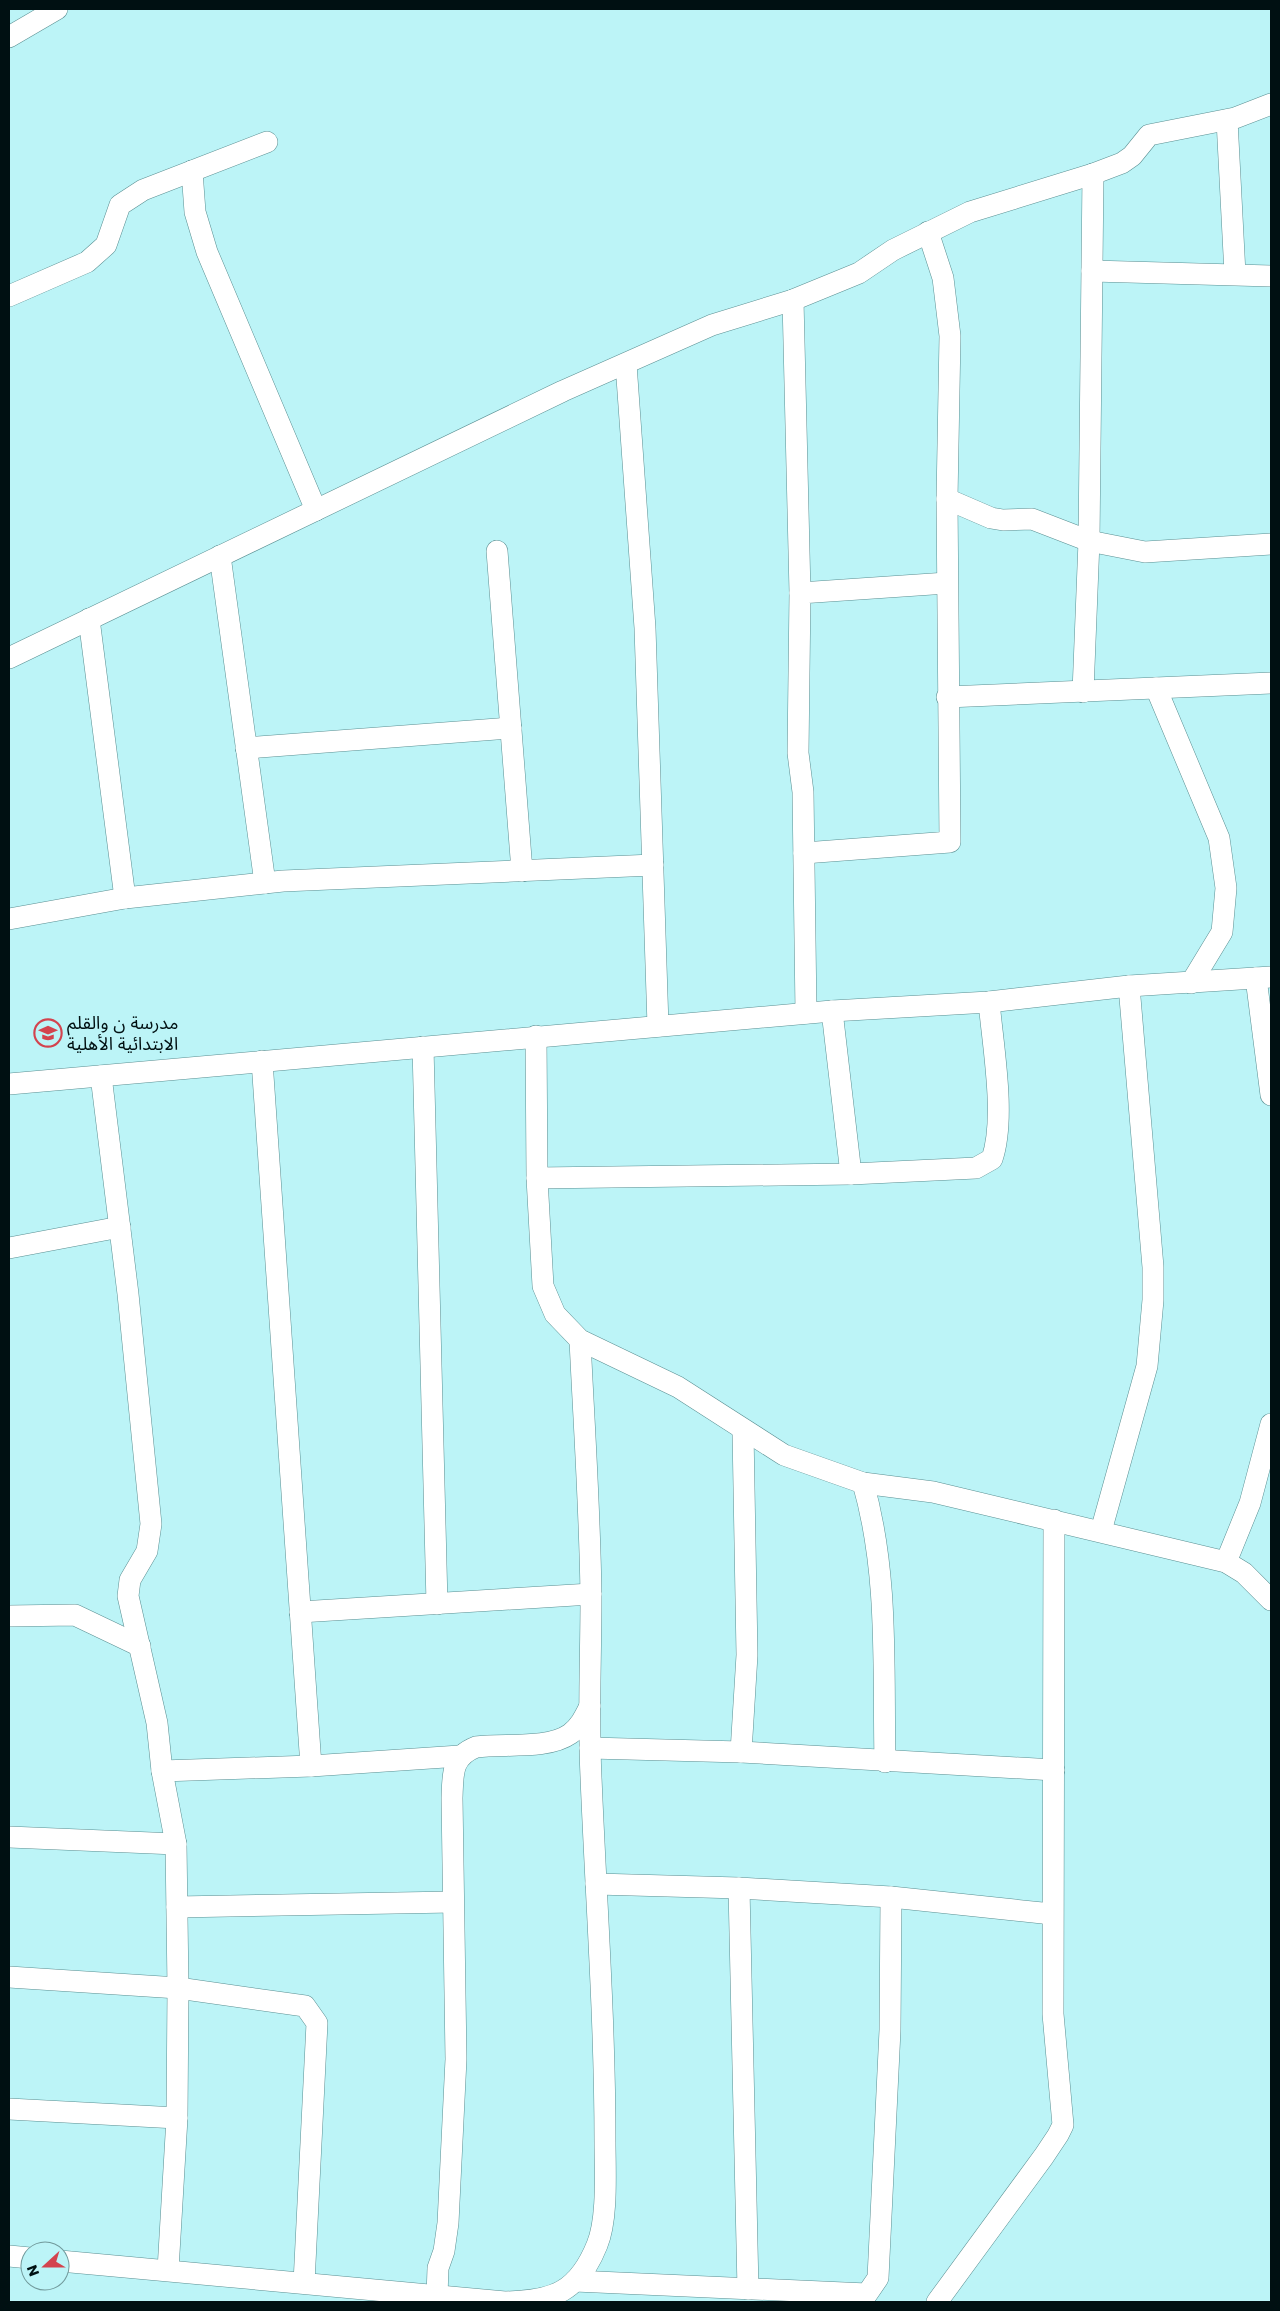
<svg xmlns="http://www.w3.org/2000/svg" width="1280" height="2311" font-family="Poppins,'Noto Sans Arabic',sans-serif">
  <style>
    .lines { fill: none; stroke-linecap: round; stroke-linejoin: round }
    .minor-casing { stroke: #5a8f92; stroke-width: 22 }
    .minor { stroke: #fff; stroke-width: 21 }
    .labels { text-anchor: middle; stroke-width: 4.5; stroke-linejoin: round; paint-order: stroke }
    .poi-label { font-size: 18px; fill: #001012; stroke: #bcf4f7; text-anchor: start }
  </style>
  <rect width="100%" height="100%" fill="#bcf4f7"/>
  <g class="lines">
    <g class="minor-casing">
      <g id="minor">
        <polyline points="9,37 57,9"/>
        <polyline points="1227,120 1235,274"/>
        <polyline points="192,171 195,212 207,252 316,510"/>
        <polyline points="1092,271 1271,276"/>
        <polyline points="9,296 87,262 106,245 120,205 143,190 267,142"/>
        <polyline points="793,300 800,593"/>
        <polyline points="626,364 645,628 658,1026"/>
        <polyline points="947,499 991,518 1003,520 1032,519 1089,541 1145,552 1271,544"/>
        <polyline points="497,551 522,871"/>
        <polyline points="220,556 265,883"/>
        <polyline points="89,619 125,898"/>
        <polyline points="9,658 563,391 712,325 793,300 859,273 893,250 970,212 1093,174 1122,163 1132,156 1149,135 1235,118 1271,104"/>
        <polyline points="1156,688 1219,838 1226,888 1222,932 1191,983"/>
        <polyline points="1083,692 1089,541 1093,174"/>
        <polyline points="947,697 1271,683"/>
        <polyline points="246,748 511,728"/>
        <polyline points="804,853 950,842 947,499 950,336 943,278 928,232"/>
        <polyline points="9,919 125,898 283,881 653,865"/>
        <polyline points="1256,978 1271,1095"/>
        <polyline points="832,1011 851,1174"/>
        <polyline points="806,1013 803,792 798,753 800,593 947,583"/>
        <polyline points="536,1036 537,1178 543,1286 555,1314 580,1340 678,1387 784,1455 863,1483 933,1492 1226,1562 1244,1573 1271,1600"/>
        <polyline points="423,1047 437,1604"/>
        <polyline points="262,1061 311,1766"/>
        <polyline points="101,1076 128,1294 151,1524 147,1551 130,1580 128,1596 157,1723 162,1771 176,1844 178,1988 177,2118 168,2270"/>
        <polyline points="9,1084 832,1011 989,1002 1129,986 1271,977"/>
        <path d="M537,1178l314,-4 125,-6 16,-9c14,-41 1,-112 -3,-157"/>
        <polyline points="9,1248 120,1227"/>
        <path d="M863,1483c26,90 20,186 22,279"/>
        <polyline points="1101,1531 1147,1366 1153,1300 1153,1267 1129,986"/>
        <polyline points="1226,1562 1250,1503 1271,1424"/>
        <polyline points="300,1612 591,1594"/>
        <polyline points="9,1616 75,1615 140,1646"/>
        <polyline points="590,1748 741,1752 1054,1770"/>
        <polyline points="741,1752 747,1655 743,1431"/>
        <polyline points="162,1771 311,1766 460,1756"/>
        <polyline points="9,1837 176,1844"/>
        <polyline points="596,1884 739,1888 891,1897 1052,1914"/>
        <polyline points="739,1888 748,2289"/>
        <polyline points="177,1907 453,1902"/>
        <polyline points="9,1977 178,1988 305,2006 317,2023 304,2283"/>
        <polyline points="9,2109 177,2118"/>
        <polyline points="9,2256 30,2258"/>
        <path d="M60,2261l445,41c49,-1 73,-10 92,-57 11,-26 8,-74 8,-103 0,-122 -9,-243 -14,-365 -3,-60 0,-120 0,-180 -1,-86 -7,-172 -11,-257"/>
        <polyline points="575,2281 867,2294 878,2278 890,2030 891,1897"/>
        <path d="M437,2296l1,-28 6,-17 4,-28 8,-164 -4,-261c1,-24 -1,-41 24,-51 27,-4 71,3 94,-13 10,-7 15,-18 20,-28"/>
        <polyline points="937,2302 1044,2156 1058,2135 1063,2125 1053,2014 1054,1520"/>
      </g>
    </g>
    <use href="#minor" class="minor"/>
  </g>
  <defs>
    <g id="school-ring" transform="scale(1.4375)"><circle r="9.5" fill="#bcf4f7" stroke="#d3434e" stroke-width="1.5"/><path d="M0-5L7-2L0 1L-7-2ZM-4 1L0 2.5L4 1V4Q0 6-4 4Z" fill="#d3434e"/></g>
  </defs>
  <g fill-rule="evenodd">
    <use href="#school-ring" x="48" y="1033"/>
  </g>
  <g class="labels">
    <g class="poi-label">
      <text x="67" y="1029">مدرسة ن والقلم<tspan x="67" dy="21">الابتدائية الأهلية</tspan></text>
    </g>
  </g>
  <rect width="1280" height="2311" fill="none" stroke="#001012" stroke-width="20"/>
  <g transform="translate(45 2266) rotate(249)"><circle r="24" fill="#bcf4f7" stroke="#71999b"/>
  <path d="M0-4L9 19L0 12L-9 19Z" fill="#d3434e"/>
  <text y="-8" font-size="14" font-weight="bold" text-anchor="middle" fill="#001012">N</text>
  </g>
</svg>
